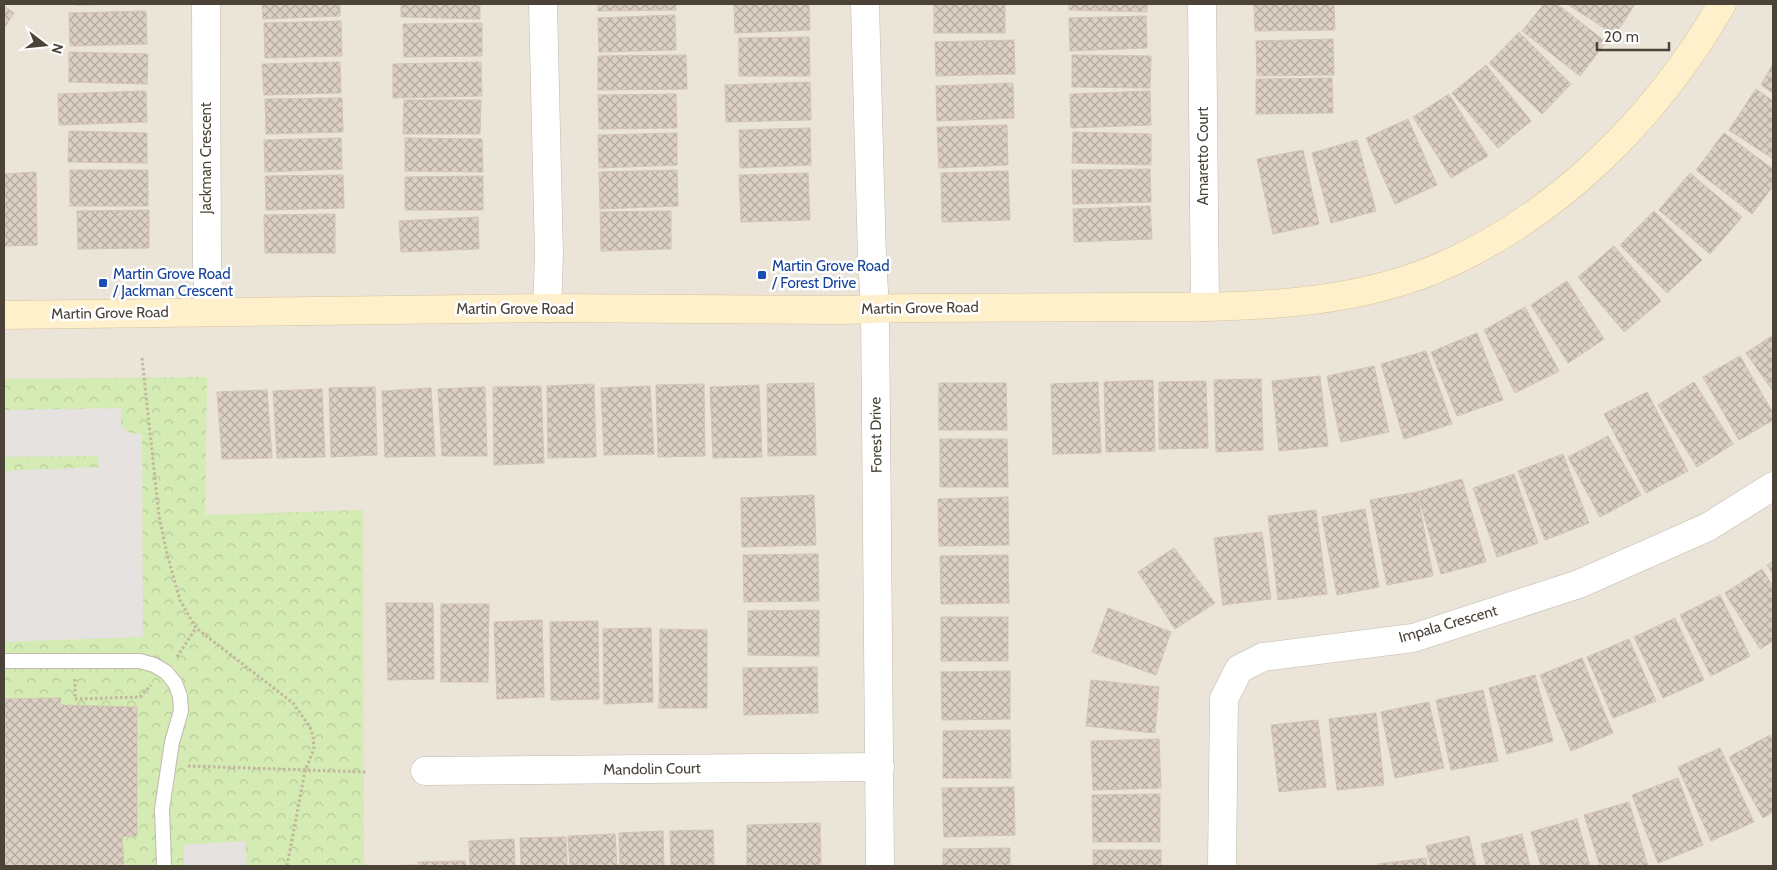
<svg xmlns="http://www.w3.org/2000/svg" width="1777" height="870" font-family="Cabin,sans-serif">
  <style>
    .residential { fill: #eae4d9 }
    .park { fill: url(#park-crowns) }
    .parking { fill: #e5e2df }
    .building { fill: url(#building-cross-hatch); stroke: #d3c5b3 }
    .lines { fill: none; stroke-linecap: round; stroke-linejoin: round }
    .lane-casing { stroke: #c2baad; stroke-width: 16 }
    .street-casing { stroke: #c2baad; stroke-width: 29 }
    .secondary-casing { stroke: #d7c49a; stroke-width: 29 }
    .path { stroke: #c4b59e; stroke-width: 3; stroke-dasharray: 2.5 2.5; stroke-linecap: butt }
    .lane { stroke: #fff; stroke-width: 14 }
    .street { stroke: #fff; stroke-width: 28 }
    .secondary { stroke: #fff0cc; stroke-width: 28 }
    .transit-dot { fill: #1a4fb4; stroke: #fff; stroke-width: 2 }
    .labels { text-anchor: middle; stroke-width: 5; stroke-linejoin: round; paint-order: stroke }
    .street-label { font-size: 15px; fill: #4b4338; stroke: #fff }
    .transit-label { font-size: 15px; fill: #164399; stroke: #fff; text-anchor: start }
  </style>
  <defs>
    <pattern id="park-crowns" width="20" height="18" patternUnits="userSpaceOnUse" patternTransform="scale(1.25)"><rect width="20" height="18" fill="#d4ebb3"/><path d="M2 6a3 3 0 1 1 6 0M12 15a3 3 0 1 1 6 0" fill="none" stroke="#b8cb9b"/></pattern>
    <pattern id="building-cross-hatch" width="8" height="8" patternUnits="userSpaceOnUse" patternTransform="scale(1.25)"><rect width="8" height="8" fill="#dbd0c3"/><path d="M0 0l8 8M0 8l8-8" fill="none" stroke="#b4aa9f"/></pattern>
  </defs>
  <rect width="100%" height="100%" fill="#f6f2eb"/>
  <rect class="residential" x="4" y="4" width="1769" height="862"/>
  <polygon class="park" points="207,377 205,515 363,510 364,866 4,866 4,379"/>
  <g class="parking">
    <polygon points="121,408 121,426 130,433 142,434 143,637 4,642 4,471 100,467 97,456 4,457 4,410"/>
    <polygon points="245,841 247,866 184,866 183,845"/>
  </g>
  <g class="building">
    <polygon points="75,4 135,4 75,5"/>
    <polygon points="262,4 340,4 340,16 263,19"/>
    <polygon points="401,4 480,4 480,19 401,17"/>
    <polygon points="598,4 676,4 676,10 598,11"/>
    <polygon points="734,4 809,4 810,30 735,33"/>
    <rect x="934" y="4" width="71" height="29"/>
    <polygon points="1069,4 1147,4 1147,12 1069,10"/>
    <polygon points="1254,4 1334,4 1335,30 1255,31"/>
    <polygon points="1544,4 1557,4 1606,42 1580,76 1522,31"/>
    <polygon points="1567,4 1635,4 1615,35"/>
    <polygon points="4,6 14,13 4,28"/>
    <polygon points="146,11 147,44 70,46 69,13"/>
    <polygon points="675,15 676,50 599,52 598,18"/>
    <polygon points="1146,16 1147,48 1070,51 1069,18"/>
    <polygon points="341,21 342,56 265,58 264,23"/>
    <polygon points="482,23 482,56 404,57 403,24"/>
    <polygon points="1519,32 1571,84 1542,114 1489,63"/>
    <polygon points="809,37 810,76 739,76 739,38"/>
    <polygon points="1333,39 1334,75 1257,76 1256,41"/>
    <polygon points="1014,40 1015,74 936,76 935,42"/>
    <polygon points="69,52 148,54 147,84 69,82"/>
    <polygon points="686,55 687,89 598,90 598,56"/>
    <polygon points="1072,55 1151,56 1150,88 1072,87"/>
    <polygon points="340,62 341,93 264,95 262,64"/>
    <polygon points="481,62 482,96 393,98 393,64"/>
    <polygon points="1773,64 1773,93 1761,85"/>
    <polygon points="1486,65 1531,121 1498,148 1452,93"/>
    <polygon points="1332,78 1333,113 1256,114 1256,79"/>
    <polygon points="810,82 811,120 726,122 725,85"/>
    <polygon points="1013,83 1014,118 937,121 936,86"/>
    <polygon points="1756,89 1773,101 1773,159 1729,130"/>
    <polygon points="146,91 147,122 59,125 58,94"/>
    <polygon points="1150,91 1151,125 1071,128 1070,94"/>
    <polygon points="676,94 677,128 599,129 598,95"/>
    <polygon points="1449,94 1488,156 1451,178 1413,117"/>
    <polygon points="342,98 343,132 266,134 265,99"/>
    <polygon points="404,100 481,100 480,134 403,134"/>
    <polygon points="1408,119 1437,185 1395,204 1366,138"/>
    <polygon points="1007,125 1008,165 939,168 937,127"/>
    <polygon points="810,128 811,165 740,168 739,130"/>
    <polygon points="69,131 147,133 147,163 68,162"/>
    <polygon points="1073,132 1151,134 1151,165 1072,163"/>
    <polygon points="677,133 677,165 599,168 598,135"/>
    <polygon points="1724,133 1773,169 1773,186 1752,214 1696,170"/>
    <polygon points="341,138 342,169 265,172 264,140"/>
    <polygon points="405,138 482,139 483,172 405,171"/>
    <polygon points="1357,140 1376,211 1331,223 1312,153"/>
    <polygon points="1303,150 1319,224 1273,234 1257,159"/>
    <polygon points="1150,169 1151,202 1073,204 1072,170"/>
    <rect x="70" y="170" width="78" height="36"/>
    <polygon points="677,170 678,206 600,209 599,172"/>
    <polygon points="1008,171 1010,220 942,222 941,173"/>
    <polygon points="36,172 37,245 4,246 4,174"/>
    <polygon points="808,173 810,220 741,222 739,175"/>
    <polygon points="1690,173 1742,217 1710,254 1659,210"/>
    <polygon points="343,175 344,208 266,210 265,176"/>
    <polygon points="483,176 483,210 405,210 405,177"/>
    <polygon points="1150,206 1152,239 1074,242 1073,209"/>
    <polygon points="149,210 149,248 78,249 77,211"/>
    <polygon points="671,211 671,249 601,251 600,212"/>
    <polygon points="1654,211 1702,260 1667,293 1620,245"/>
    <polygon points="335,214 335,253 265,253 264,215"/>
    <polygon points="478,217 479,249 401,252 399,221"/>
    <polygon points="1614,246 1661,301 1624,332 1578,277"/>
    <polygon points="1567,281 1604,339 1568,363 1531,305"/>
    <polygon points="1525,307 1559,371 1515,393 1484,330"/>
    <polygon points="1477,333 1503,400 1457,416 1431,352"/>
    <polygon points="1773,335 1773,391 1746,353"/>
    <polygon points="1426,351 1452,424 1404,439 1381,364"/>
    <polygon points="1740,356 1773,413 1773,420 1739,440 1703,377"/>
    <polygon points="1374,366 1389,432 1341,442 1327,376"/>
    <polygon points="1320,376 1328,446 1279,451 1272,381"/>
    <polygon points="1261,379 1263,450 1216,452 1214,380"/>
    <polygon points="1153,380 1155,451 1106,452 1104,382"/>
    <polygon points="1206,381 1208,448 1159,449 1159,382"/>
    <polygon points="1098,382 1101,453 1053,454 1051,384"/>
    <polygon points="1694,382 1733,444 1697,467 1658,405"/>
    <polygon points="814,383 816,455 768,456 767,384"/>
    <polygon points="939,383 1006,383 1007,430 939,430"/>
    <polygon points="594,384 596,457 548,458 547,386"/>
    <polygon points="704,384 705,456 658,457 656,385"/>
    <polygon points="759,385 762,457 713,458 710,387"/>
    <polygon points="541,386 544,463 494,465 493,387"/>
    <polygon points="650,386 654,454 604,455 601,388"/>
    <polygon points="375,387 377,455 331,457 329,388"/>
    <polygon points="485,387 487,456 442,456 438,389"/>
    <polygon points="431,388 435,456 385,457 382,391"/>
    <polygon points="322,389 325,457 277,458 273,391"/>
    <polygon points="267,390 272,458 222,459 217,392"/>
    <polygon points="1647,392 1688,471 1646,493 1604,414"/>
    <polygon points="1608,436 1641,495 1600,517 1568,457"/>
    <polygon points="940,439 1007,439 1008,487 940,487"/>
    <polygon points="1563,454 1589,523 1545,540 1518,471"/>
    <polygon points="1514,474 1538,543 1497,557 1473,488"/>
    <polygon points="1462,479 1486,562 1441,574 1417,492"/>
    <polygon points="1417,492 1433,576 1387,585 1370,500"/>
    <polygon points="814,495 816,545 742,547 741,498"/>
    <polygon points="1008,497 1009,545 939,546 938,499"/>
    <polygon points="1365,509 1379,587 1337,595 1322,517"/>
    <polygon points="1316,510 1327,594 1278,600 1268,516"/>
    <polygon points="1262,532 1271,599 1223,605 1214,538"/>
    <polygon points="1174,548 1215,603 1175,629 1138,572"/>
    <polygon points="818,554 819,601 744,602 743,555"/>
    <polygon points="1008,555 1009,603 941,604 940,556"/>
    <polygon points="1773,561 1773,574 1767,565"/>
    <polygon points="1762,569 1773,586 1773,641 1760,649 1725,593"/>
    <polygon points="1720,595 1750,656 1711,676 1680,615"/>
    <polygon points="386,603 433,603 434,679 388,680"/>
    <polygon points="441,604 489,604 488,682 441,682"/>
    <polygon points="1108,608 1171,632 1156,675 1092,652"/>
    <polygon points="819,610 819,656 748,655 748,611"/>
    <rect x="941" y="617" width="67" height="44"/>
    <polygon points="1675,618 1704,680 1663,698 1634,637"/>
    <polygon points="542,620 544,697 497,699 494,622"/>
    <polygon points="598,621 599,699 551,700 550,622"/>
    <polygon points="651,628 653,702 604,704 603,629"/>
    <polygon points="660,629 707,630 707,708 659,708"/>
    <polygon points="1629,639 1656,701 1613,718 1587,657"/>
    <polygon points="1582,658 1613,733 1571,751 1540,675"/>
    <polygon points="817,667 818,713 744,715 743,668"/>
    <polygon points="1010,671 1010,719 942,720 941,672"/>
    <polygon points="1535,675 1553,741 1507,754 1489,688"/>
    <polygon points="1091,680 1159,687 1155,733 1086,726"/>
    <polygon points="1483,690 1498,761 1451,770 1436,700"/>
    <polygon points="61,698 60,705 137,707 137,836 122,837 124,866 4,866 4,699"/>
    <polygon points="1429,702 1444,768 1395,778 1381,712"/>
    <polygon points="1376,713 1384,785 1337,790 1329,719"/>
    <polygon points="1318,720 1326,787 1279,792 1271,725"/>
    <polygon points="1010,730 1011,778 943,778 943,731"/>
    <polygon points="1770,735 1773,741 1773,812 1763,818 1729,757"/>
    <polygon points="1159,739 1161,788 1093,790 1091,741"/>
    <polygon points="1720,748 1754,822 1711,841 1678,767"/>
    <polygon points="1678,778 1703,845 1658,863 1632,795"/>
    <polygon points="1014,787 1015,835 944,837 942,788"/>
    <polygon points="1160,794 1160,842 1093,842 1092,795"/>
    <polygon points="1629,802 1648,866 1600,866 1584,815"/>
    <polygon points="1577,819 1590,866 1541,866 1531,832"/>
    <polygon points="820,823 821,866 747,866 747,825"/>
    <polygon points="713,830 714,866 671,866 670,831"/>
    <polygon points="663,831 664,866 620,866 619,833"/>
    <polygon points="615,834 617,866 570,866 568,836"/>
    <polygon points="1522,834 1530,866 1486,866 1481,844"/>
    <polygon points="1469,836 1476,866 1431,866 1426,846"/>
    <polygon points="566,837 567,866 521,866 520,838"/>
    <polygon points="514,839 515,866 470,866 469,841"/>
    <polygon points="1010,848 1010,866 943,866 943,849"/>
    <rect x="1093" y="850" width="68" height="16"/>
    <polygon points="1426,858 1427,866 1379,866 1378,864"/>
    <polygon points="465,861 466,866 418,866 418,862"/>
    <polygon points="416,865 416,866 378,866"/>
  </g>
  <g class="lines">
    <g class="lane-casing">
      <polyline id="lane" points="4,661 140,661 154,665 166,672 175,683 180,696 181,711 172,742 162,809 164,866"/>
    </g>
    <g class="street-casing">
      <g id="street">
        <polyline points="206,4 207,272 210,312"/>
        <polyline points="543,4 549,255 547,308"/>
        <polyline points="865,4 872,258 875,309 880,866"/>
        <polyline points="1202,4 1205,307"/>
        <polyline points="425,771 880,767"/>
        <polyline points="1222,866 1224,699 1239,669 1263,657 1413,638 1579,584 1708,527 1773,486"/>
      </g>
    </g>
    <g class="secondary-casing">
      <path id="secondary" d="M4,315c181,-3 362,-6 543,-7 95,0 191,2 286,2 28,0 55,-2 83,-2 73,-1 147,-1 221,-1 100,0 205,1 299,-38 122,-52 221,-152 286,-265"/>
    </g>
    <g class="path">
      <polyline points="142,358 159,516 167,554 180,600 196,628 293,703 310,727 313,737 314,749 305,771 287,866"/>
      <polyline points="177,657 196,628"/>
      <polyline points="75,679 75,699 140,697 151,685"/>
      <polyline points="188,766 366,772"/>
    </g>
    <use href="#lane" class="lane"/>
    <use href="#street" class="street"/>
    <use href="#secondary" class="secondary"/>
  </g>
  <g class="transit-dot">
    <rect x="757" y="270" width="10" height="10" rx="2.5"/>
    <rect x="98" y="278" width="10" height="10" rx="2.5"/>
  </g>
  <g class="labels">
    <g class="street-label">
      <text transform="translate(1203 156) rotate(-90)" y="5">Amaretto Court</text>
      <text transform="translate(206 158) rotate(-90)" y="5">Jackman Crescent</text>
      <text transform="translate(920 308) rotate(-1)" y="5">Martin Grove Road</text>
      <text x="515" y="314">Martin Grove Road</text>
      <text transform="translate(110 313) rotate(-1)" y="5">Martin Grove Road</text>
      <text transform="translate(876 435) rotate(-91)" y="5">Forest Drive</text>
      <text transform="translate(1448 624) rotate(-16)" y="5">Impala Crescent</text>
      <text transform="translate(652 769) rotate(-1)" y="5">Mandolin Court</text>
    </g>
    <g class="transit-label">
      <text x="772" y="271">Martin Grove Road<tspan x="772" dy="17">/ Forest Drive</tspan></text>
      <text x="113" y="279">Martin Grove Road<tspan x="113" dy="17">/ Jackman Crescent</tspan></text>
    </g>
  </g>
  <rect width="1777" height="870" fill="none" stroke="#4b4338" stroke-width="10"/>
  <g transform="translate(45 45) rotate(106)" stroke="#ffffff" stroke-width="4" paint-order="stroke">
  <path d="M0-4L9 19L0 12L-9 19Z" fill="#4b4338"/>
  <text y="-8" font-size="14" font-weight="bold" text-anchor="middle" fill="#4b4338">N</text>
  </g>
  <path d="M1597 42v8h72v-8" fill="none" stroke="#4b4338" stroke-width="2.5"/>
  <text x="1604" y="42" font-size="15" fill="#4b4338" stroke="#ffffff" stroke-width="4" paint-order="stroke">20 m</text>
</svg>
